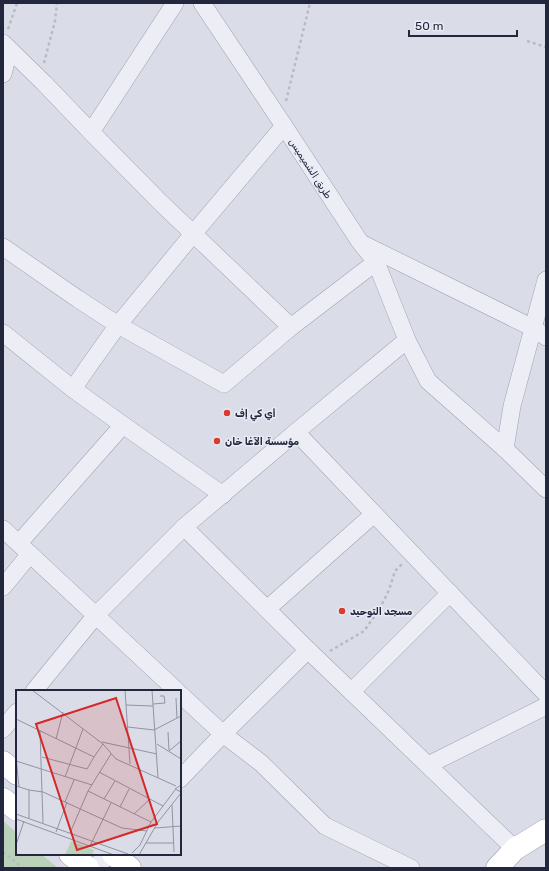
<svg xmlns="http://www.w3.org/2000/svg" width="549" height="871" font-family="Rubik,Vazirmatn,sans-serif">
  <style>
    .green { fill: #bbd2ba }
    .lines { fill: none; stroke-linecap: round; stroke-linejoin: round }
    .minor-casing { stroke: #9fa2b1; stroke-width: 18 }
    .major-casing { stroke: #989db4; stroke-width: 23 }
    .path { stroke: #b8bac5; stroke-width: 2.5; stroke-dasharray: 3 3; stroke-linecap: butt }
    .minor { stroke: #edeef5; stroke-width: 17 }
    .major { stroke: #fff; stroke-width: 22 }
    .poi-dot { fill: #dc3a2f; stroke: #e9ecf5; stroke-width: 1.5 }
    .labels { text-anchor: middle; stroke-width: 3; stroke-linejoin: round; paint-order: stroke }
    .street-label { font-size: 10px; fill: #23273e; stroke: #e9ecf5 }
    .poi-label { font-size: 10px; font-weight: bold; fill: #23273e; stroke: #e9ecf5; text-anchor: start }
    .inset-road { fill: none; stroke: #9194a3; stroke-width: 1 }
    .view { fill: #d62828; fill-opacity: 0.15; stroke: #d62828; stroke-width: 2 }
    .inset-edge { fill: none; stroke: #23273e; stroke-width: 2 }
  </style>
  <rect width="100%" height="100%" fill="#dadce7"/>
  <polygon class="green" points="3,821 17,833 17,854 41,854 58,868 3,868"/>
  <g class="lines">
    <g class="minor-casing">
      <g id="minor">
        <polyline points="202,3 284,126 360,242 376,262 407,340 428,381 505,449 546,489"/>
        <polyline points="3,43 44,83 91,132 160,202 291,327 376,262"/>
        <polyline points="3,74 9,50"/>
        <polyline points="91,132 175,3"/>
        <polyline points="363,244 533,328 546,337"/>
        <polyline points="3,247 78,299 118,325 224,384 291,327"/>
        <polyline points="3,333 73,389 123,425 223,495"/>
        <polyline points="73,389 88,367 118,325 193,234 284,126"/>
        <polyline points="296,432 546,694"/>
        <polyline points="505,449 512,406 546,280"/>
        <polyline points="184,527 308,650 515,849"/>
        <polyline points="3,529 177,691"/>
        <polyline points="19,543 123,425"/>
        <polyline points="3,587 30,554"/>
        <polyline points="267,609 374,514"/>
        <polyline points="34,691 96,615 184,527 296,432 407,340"/>
        <polyline points="352,691 450,593"/>
        <polyline points="180,694 223,734 261,763 325,826 411,868"/>
        <polyline points="3,729 17,712"/>
        <polyline points="428,765 546,706"/>
        <polyline points="180,779 223,734 308,650"/>
        <polyline points="94,868 110,854"/>
      </g>
    </g>
    <g class="major-casing">
      <g id="major">
        <polyline points="3,762 17,774"/>
        <polyline points="3,799 17,810"/>
        <polyline points="70,854 88,868"/>
        <polyline points="113,854 130,868"/>
        <polyline points="497,868 515,849 546,830"/>
      </g>
    </g>
    <g class="path">
      <polyline points="8,29 17,3"/>
      <polyline points="527,41 546,47"/>
      <polyline points="44,63 55,21 57,3"/>
      <polyline points="286,101 310,3"/>
      <polyline points="330,651 364,631 379,610 389,590 395,571 402,564"/>
      <polyline points="3,852 23,868"/>
    </g>
    <use href="#minor" class="minor"/>
    <use href="#major" class="major"/>
  </g>
  <g class="poi-dot">
    <circle cx="227" cy="413" r="4"/>
    <circle cx="217" cy="441" r="4"/>
    <circle cx="342" cy="611" r="4"/>
  </g>
  <g class="labels">
    <g class="street-label">
      <text transform="translate(311 168) rotate(57)" y="4">طريق الشميميس</text>
    </g>
    <g class="poi-label">
      <text x="235" y="417">أي كي إف</text>
      <text x="225" y="445">مؤسسة الآغا خان</text>
      <text x="350" y="615">مسجد التوحيد</text>
    </g>
  </g>
  <g transform="translate(16 690)">
    <rect width="165" height="165" fill="#dadce7"/>
    <path d="M55,151l23,9 -2,5h-27z" fill="#bbd2ba"/>
    <path class="inset-road" d="M16,0l71,54 13,15 60,27M109,0l5,74M136,0l6,88M160,8l1,20M137,14l12,-1 -1,-7h-4M110,15l27,1M0,29l78,38 9,-13M112,37l26,3 27,-14M24,41l3,92M152,42l1,18M40,49l7,-27M86,52l55,12M141,54l24,15M153,61l12,-10M0,67l3,30M26,67l45,12 7,-12M0,71l76,24M83,82l64,34M49,87l18,-48M165,95l-6,4 6,3M0,96l13,4v28M13,100l14,2 79,36 25,3M72,101l63,31M88,109l11,-18M49,112l9,-22M156,115l2,47M104,117l9,-18M0,124l112,40M118,124l16,-15M0,129l98,36M139,138l26,-2M40,142l11,-30M54,143l18,-42 23,-37M130,153h27M0,155l8,-24M74,156l21,-43M116,163l8,-8 11,-23 24,-32M123,165l19,-33 23,-29"/>
    <path class="view" d="M100,8l41,126 -80,26 -41,-126z"/>
    <rect width="165" height="165" class="inset-edge"/>
  </g>
  <rect width="549" height="871" fill="none" stroke="#23273e" stroke-width="8"/>
  <path d="M409 30v6h108v-6" fill="none" stroke="#23273e" stroke-width="2"/>
  <text x="415" y="30" font-size="12" fill="#23273e" stroke="#e9ecf5" stroke-width="3" paint-order="stroke">50 m</text>
</svg>
